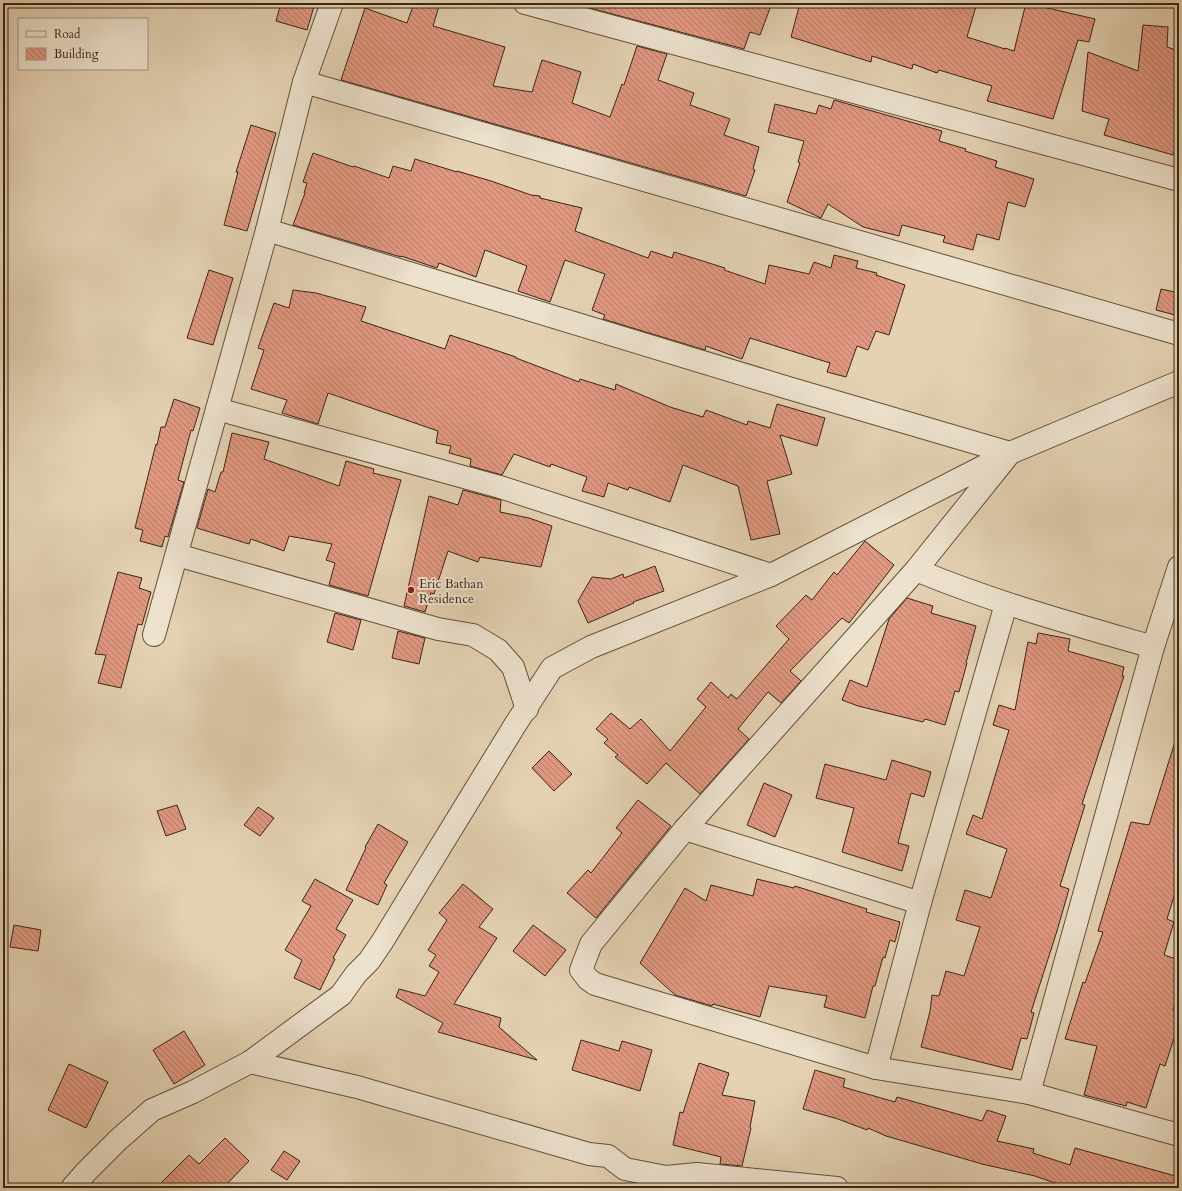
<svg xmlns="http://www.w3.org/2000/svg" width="1182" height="1191" font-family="Cardo,serif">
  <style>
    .building { fill: url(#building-back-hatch); stroke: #3a2515 }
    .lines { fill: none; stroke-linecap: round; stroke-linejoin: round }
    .street-casing { stroke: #64503c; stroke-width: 24 }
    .street { stroke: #ede2ce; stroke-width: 22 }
    .poi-dot { fill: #8f2418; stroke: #ede2ce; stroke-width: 1.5 }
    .labels { text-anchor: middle; stroke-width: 4; stroke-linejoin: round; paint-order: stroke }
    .poi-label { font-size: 13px; fill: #3a2515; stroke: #ede2ce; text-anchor: start }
  </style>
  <defs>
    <pattern id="building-back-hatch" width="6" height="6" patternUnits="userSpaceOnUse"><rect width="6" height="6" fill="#e19881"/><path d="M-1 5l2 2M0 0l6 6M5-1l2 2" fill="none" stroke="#b77c68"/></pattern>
  </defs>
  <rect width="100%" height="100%" fill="#e4d2b3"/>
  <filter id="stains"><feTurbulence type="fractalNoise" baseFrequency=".005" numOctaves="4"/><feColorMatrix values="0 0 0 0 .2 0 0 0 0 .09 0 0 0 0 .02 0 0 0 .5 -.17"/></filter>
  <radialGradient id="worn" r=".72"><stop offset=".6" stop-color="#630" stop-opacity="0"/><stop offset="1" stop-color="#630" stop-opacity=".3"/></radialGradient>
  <g class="building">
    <polygon points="281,3 315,3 307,30 276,21"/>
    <polygon points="414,3 440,3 433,26 505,47 493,86 532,92 542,60 581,72 572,103 610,117 622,84 624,85 637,46 667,54 658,80 694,93 690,105 730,119 724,135 759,147 753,169 755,170 746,196 341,80 365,8 407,23"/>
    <polygon points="591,3 772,3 760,35 750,32 744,49 590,8"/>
    <polygon points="800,3 977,3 967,37 1005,49 1005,48 1014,51 1026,3 1095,19 1089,42 1078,40 1053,119 987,101 992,86 939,70 937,73 913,64 912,69 872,56 871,62 791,37"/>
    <polygon points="1143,25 1168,27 1167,47 1179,51 1179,136 1173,155 1104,135 1109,119 1082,111 1088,52 1138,71"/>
    <polygon points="834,100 942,131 939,141 966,149 965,151 997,161 995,167 1034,179 1025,207 1008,202 999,240 977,234 973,250 943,242 945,236 902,225 899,236 863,227 828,204 821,218 787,202 800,163 798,162 804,141 768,132 775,104 816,114 819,105 831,109"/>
    <polygon points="251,125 276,133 247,231 224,225 238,172 236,172"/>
    <polygon points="313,153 353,167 354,166 389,178 393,166 411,171 415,159 457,172 457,171 491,181 531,195 540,196 540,198 582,208 575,231 648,258 651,251 672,258 674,252 725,268 724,270 765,284 769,265 809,274 814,262 831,268 834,255 858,261 856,268 877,273 876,275 905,285 889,335 876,331 868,350 857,346 846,377 827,372 830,363 750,338 742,359 706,346 705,350 603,319 605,315 592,310 605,274 565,260 550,302 518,291 527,266 485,250 476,277 439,263 437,268 401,256 401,257 293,225 305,193 304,193 307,183 303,182"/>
    <polygon points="209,270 233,278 213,345 187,338"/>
    <polygon points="1161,289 1179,293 1179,316 1156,310"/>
    <polygon points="293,290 316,293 366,307 361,321 445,349 450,335 516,357 516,358 579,382 580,379 615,390 616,384 670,407 703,417 706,410 747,425 748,421 770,428 777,404 825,418 817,446 780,435 792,474 767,481 780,534 751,540 738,486 683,465 670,502 629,487 628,490 608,483 604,497 582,491 587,477 551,464 550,467 514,454 502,475 470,466 471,459 449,453 451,446 436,443 438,431 328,393 318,424 282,413 287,400 251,389 264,350 258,348 274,303 289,308"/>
    <polygon points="174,399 200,408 193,431 191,430 178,480 184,482 168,537 165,536 162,547 140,541 143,530 135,528 156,444 157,445 161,427 165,427"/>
    <polygon points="232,433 269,442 264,459 339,486 346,461 374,469 373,473 401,480 368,596 329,585 335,563 326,560 332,544 289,536 284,551 251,539 249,544 197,528 208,489 215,492 221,472 223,472"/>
    <polygon points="463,490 501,500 500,512 529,518 552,526 541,567 480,557 478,562 448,551 434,594 431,593 425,612 404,606 429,496 458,505"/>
    <polygon points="865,541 894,565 849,623 842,618 790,671 801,681 781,703 768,692 738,729 749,739 700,794 666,763 647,784 615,757 618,755 604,743 608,739 596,729 611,713 630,729 641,719 670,751 706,707 697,699 711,682 728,698 731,694 737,699 789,639 776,626 806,595 812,600 834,572 837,575"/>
    <polygon points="655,566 664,591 633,602 634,603 588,623 578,601 592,577 611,579 623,574 624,578"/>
    <polygon points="118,572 142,578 139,588 151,592 142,625 138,624 121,688 98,683 106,655 95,654"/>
    <polygon points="907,598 933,606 931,613 976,626 966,663 967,663 959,692 955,691 945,725 925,719 923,722 858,706 842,700 850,680 867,687 889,619"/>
    <polygon points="335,613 361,620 353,650 327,642"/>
    <polygon points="398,631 425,638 419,664 392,658"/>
    <polygon points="1038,633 1070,639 1068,651 1124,667 1122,676 1124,676 1082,804 1085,805 1060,886 1069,889 1057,931 1031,1012 1034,1013 1027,1039 1021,1038 1012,1070 921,1047 930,1011 932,995 939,996 946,971 964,976 980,927 956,920 965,890 991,898 1007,849 966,834 973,815 982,819 1009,730 993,725 999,705 1015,710 1028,642 1036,644"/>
    <polygon points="1174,745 1179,746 1179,880 1167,919 1174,922 1164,955 1179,960 1179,991 1173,1010 1179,1012 1179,1023 1165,1066 1160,1064 1146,1108 1127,1102 1126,1106 1084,1095 1097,1046 1065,1039 1083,982 1085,983 1103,932 1098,931 1131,822 1149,825"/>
    <polygon points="549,751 572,774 554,791 532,768"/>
    <polygon points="892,760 931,772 924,797 911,793 898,843 909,846 902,871 842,852 854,808 816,798 825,764 886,780"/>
    <polygon points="764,783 792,795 775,837 747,825"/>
    <polygon points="638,800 671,826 596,918 567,893 588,870 591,873 622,833 616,828"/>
    <polygon points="177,805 186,829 166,836 157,811"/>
    <polygon points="258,807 274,818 260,836 244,825"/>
    <polygon points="378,824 408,842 384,883 387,885 378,905 346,890 366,848 365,847"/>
    <polygon points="315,879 353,900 336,929 346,935 333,958 335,959 320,990 294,978 302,960 285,950 311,906 302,901"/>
    <polygon points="757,879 794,888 795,886 867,909 866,912 900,922 895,942 890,940 885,958 883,957 875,986 873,986 865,1018 824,1007 827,996 769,986 760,1017 713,1004 712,1006 675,995 640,963 685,888 706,901 711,885 753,896"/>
    <polygon points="463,884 493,909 479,927 497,938 454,1004 501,1018 499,1027 537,1060 438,1032 443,1023 396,997 399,989 425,996 439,972 429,966 436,955 428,950 447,920 439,913"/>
    <polygon points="14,925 41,930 38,951 10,947"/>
    <polygon points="533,925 566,950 545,976 513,951"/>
    <polygon points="184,1031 205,1065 174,1084 153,1050"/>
    <polygon points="581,1040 619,1051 622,1041 652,1050 640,1091 572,1070"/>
    <polygon points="699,1063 729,1073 722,1095 755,1101 750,1127 751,1128 742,1166 720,1164 721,1157 673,1145 680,1112 683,1113"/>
    <polygon points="69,1064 108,1082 86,1128 48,1110"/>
    <polygon points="815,1070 845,1079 843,1087 895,1102 897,1097 982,1121 987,1110 1006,1116 997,1141 1034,1149 1033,1153 1070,1165 1075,1148 1179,1177 1179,1188 1069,1188 1035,1176 982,1164 886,1136 868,1128 867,1130 838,1119 803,1109"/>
    <polygon points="225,1138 249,1161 223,1188 156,1188 189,1155 199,1164"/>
    <polygon points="284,1151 300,1161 287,1180 271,1170"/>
  </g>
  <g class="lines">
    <g class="street-casing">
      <g id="street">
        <polyline points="525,3 1179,180"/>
        <polyline points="304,82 332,3"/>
        <polyline points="267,230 785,387 1010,453 916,570 685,829 591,944 581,970 588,979 595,984 876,1068 1029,1093 1179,1135"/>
        <polyline points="217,409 500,487 771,575"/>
        <polyline points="177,555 438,629 473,635 498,650 513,667 527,709"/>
        <path d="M916,570c77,32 157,54 237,77"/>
        <polyline points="154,635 267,230 304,82 1179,334"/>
        <polyline points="685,829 920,903"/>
        <polyline points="250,1062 357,1087 589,1154 608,1156 625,1169 666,1177 697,1174 837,1188"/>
        <polyline points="876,1068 920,903 1006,604"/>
        <polyline points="1029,1093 1153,647 1179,567"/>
        <polyline points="72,1188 86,1172 118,1140 152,1110 193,1092 250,1062 341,995 356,974 369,961 382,942 515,725 552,668 591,647 771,575 1010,453 1179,382"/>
      </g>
    </g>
    <use href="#street" class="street"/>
  </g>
  <circle class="poi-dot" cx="411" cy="590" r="4"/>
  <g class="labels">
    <g class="poi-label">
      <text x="419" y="588">Eric Bathan<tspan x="419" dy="15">Residence</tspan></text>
    </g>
  </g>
  <rect width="1182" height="1191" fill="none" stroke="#e4d2b3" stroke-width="16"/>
  <rect x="4" y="4" width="1174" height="1183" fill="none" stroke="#3a2515" stroke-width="2"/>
  <rect x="8" y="8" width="1166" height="1175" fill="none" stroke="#3a2515"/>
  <rect x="18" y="18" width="130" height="52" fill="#ede2ce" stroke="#a59684"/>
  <rect x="26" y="31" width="20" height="6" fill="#ede2ce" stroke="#a59684"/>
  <text x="54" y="38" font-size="12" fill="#3a2515">Road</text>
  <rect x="26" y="48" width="20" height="12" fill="url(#building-back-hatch)" stroke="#a59684"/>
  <text x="54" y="58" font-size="12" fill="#3a2515">Building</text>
  <rect width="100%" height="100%" filter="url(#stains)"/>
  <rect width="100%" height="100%" fill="url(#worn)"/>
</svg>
